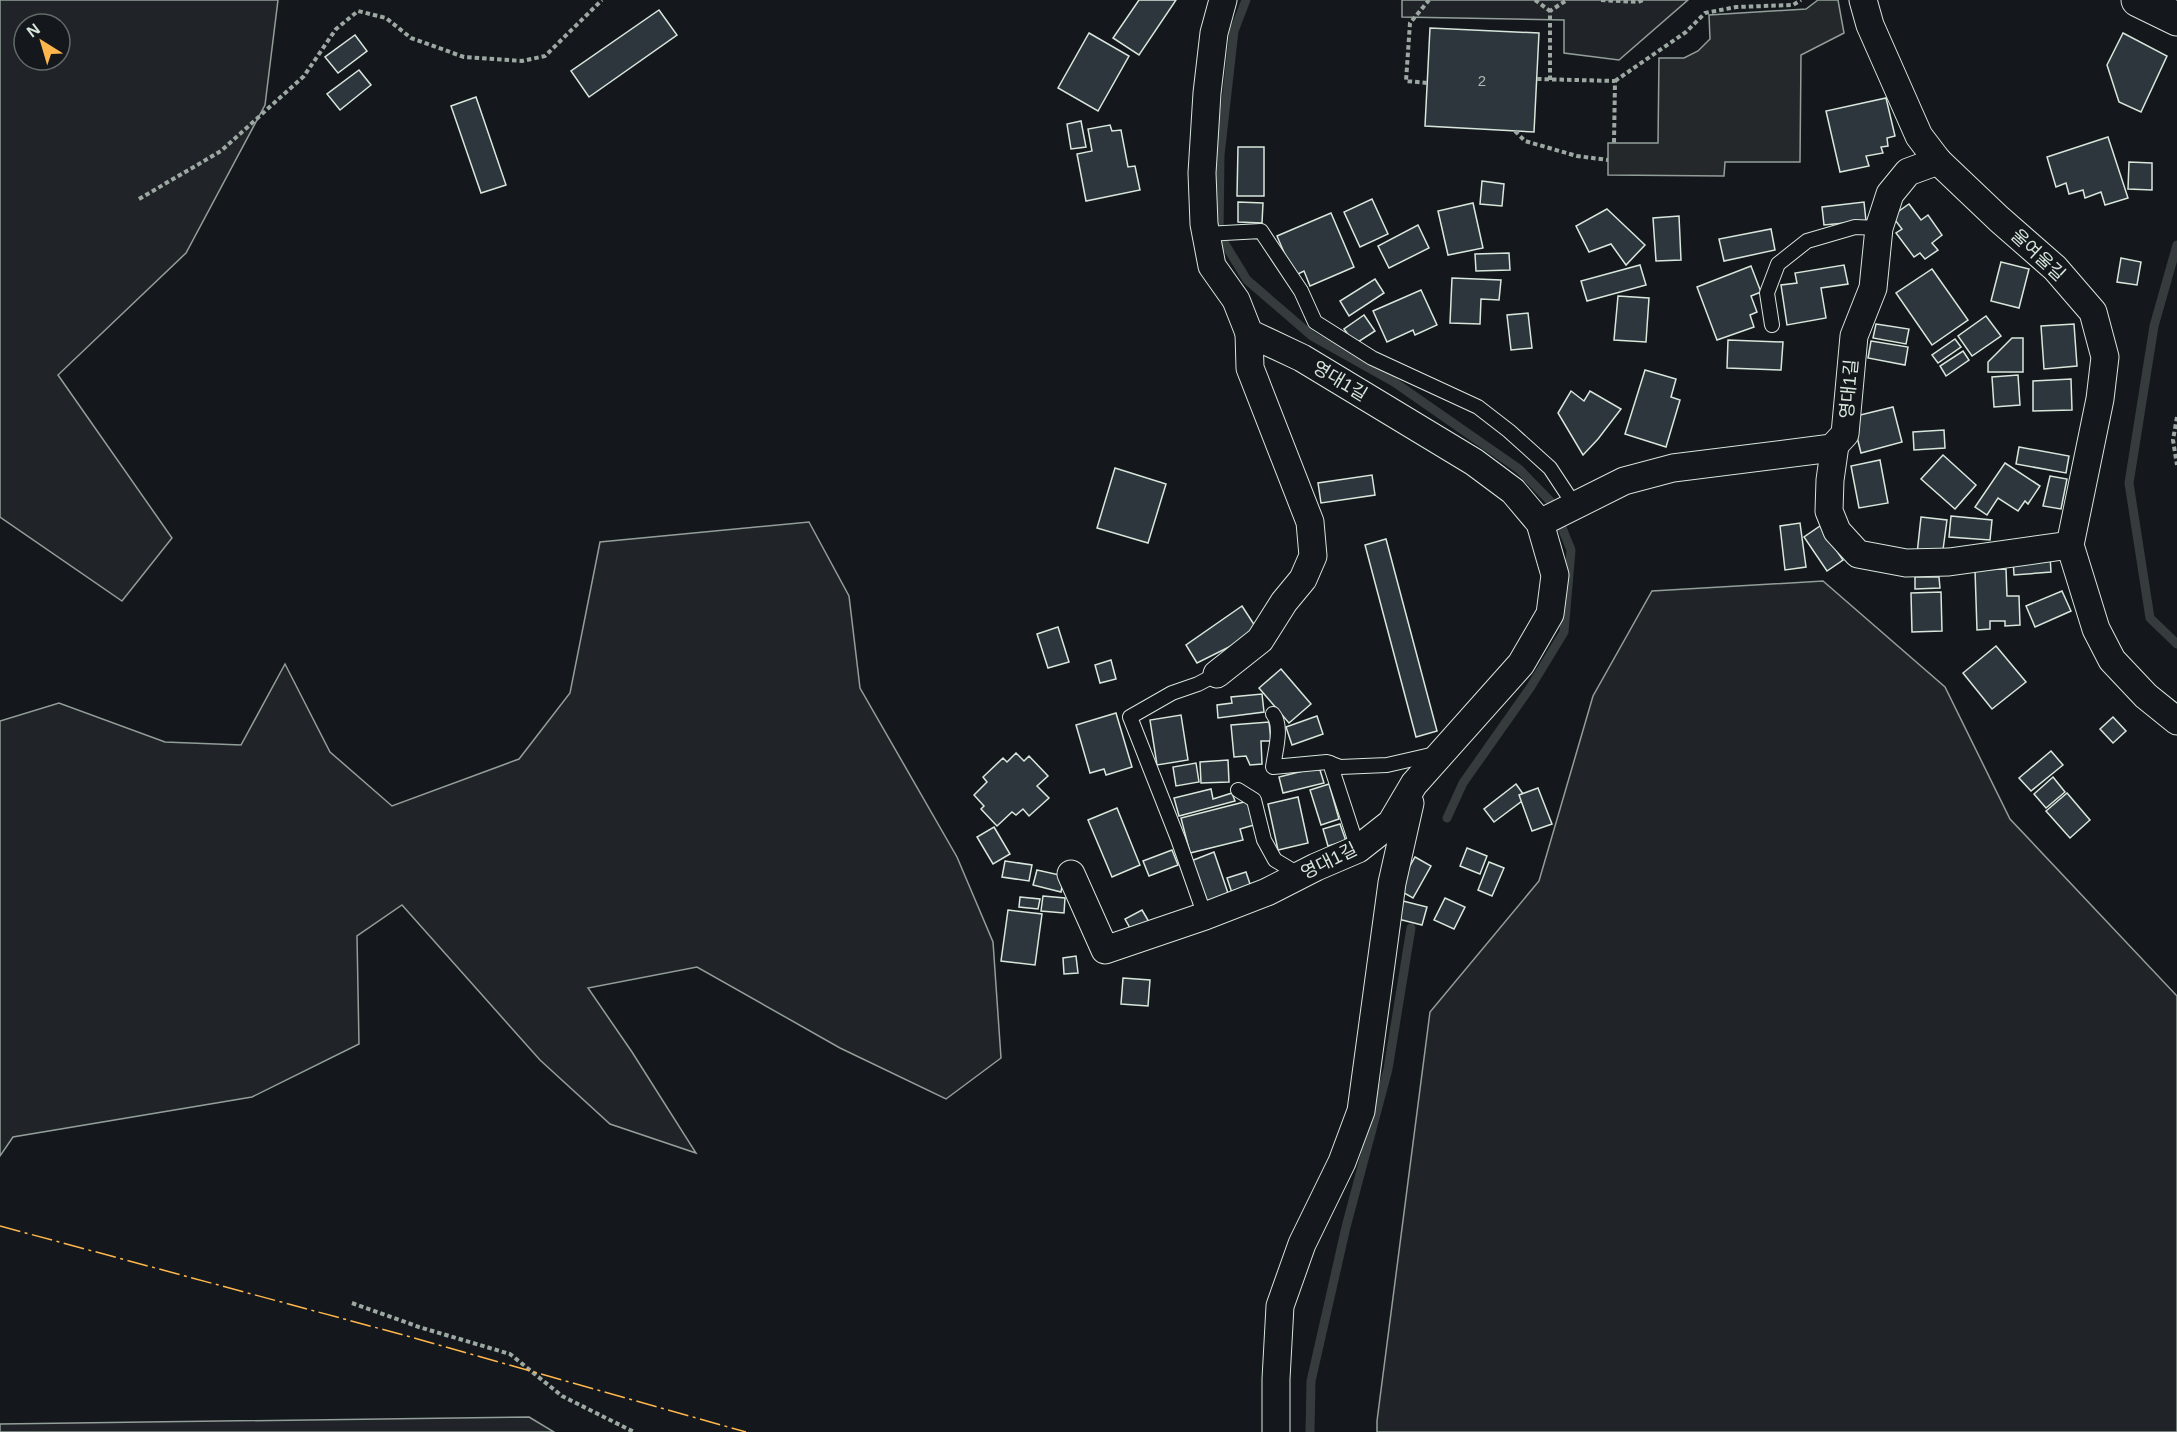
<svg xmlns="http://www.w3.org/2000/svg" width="2177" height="1432" font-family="Helvetica,'Noto Sans KR',sans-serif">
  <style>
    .green { fill: #202428; stroke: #939e99; stroke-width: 1.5; fill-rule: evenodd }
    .parking { fill: #24282b; stroke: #939e99; stroke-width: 1.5 }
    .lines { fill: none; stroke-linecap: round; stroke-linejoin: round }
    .stream { stroke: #363b3e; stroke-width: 9 }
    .building { fill: #2c363c; stroke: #d8e6dc; stroke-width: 1.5 }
    .service-casing { stroke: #d8e6dc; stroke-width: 16 }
    .minor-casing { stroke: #d8e6dc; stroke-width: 29 }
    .secondary-casing { stroke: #d8e6dc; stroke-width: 35 }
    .path { stroke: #9da8a2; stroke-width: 4; stroke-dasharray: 4.5 3; stroke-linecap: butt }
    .service { stroke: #14181c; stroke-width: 14 }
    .minor { stroke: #14181c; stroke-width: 27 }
    .secondary { stroke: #14181c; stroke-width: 33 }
    .power { stroke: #ffb74d; stroke-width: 1.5; stroke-dasharray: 21 4.5 3 4.5; stroke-linecap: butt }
    .labels { text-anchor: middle; stroke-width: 4.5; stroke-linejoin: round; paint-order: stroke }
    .number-label { font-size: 15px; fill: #adbab4 }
    .street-label { font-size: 18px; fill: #d8e6dc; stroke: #14181c }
  </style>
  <rect width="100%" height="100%" fill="#14181c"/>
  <g class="green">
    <path d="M0,0h278l-13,105 -79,148 -128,122 114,163 -50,63 -122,-84zM24,24h36v36h-36z"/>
    <polygon points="1402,0 1688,0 1619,60 1564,53 1564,20 1402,17"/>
    <polygon points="809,522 849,596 860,688 957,857 993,942 1001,1058 946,1099 840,1048 697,967 588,988 632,1052 696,1153 610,1124 540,1060 402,905 357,936 359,1044 252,1097 13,1137 0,1156 0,721 59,703 165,742 241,745 285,664 330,752 392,806 519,759 570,693 600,542"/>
    <polygon points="1823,581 1945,687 2010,819 2177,996 2177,1432 1377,1432 1377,1421 1430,1012 1539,881 1593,696 1652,591"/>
    <polygon points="529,1417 554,1432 0,1432 0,1424"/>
  </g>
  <polygon class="parking" points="1818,0 1838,0 1844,33 1801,55 1800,162 1725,162 1724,176 1608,175 1608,143 1658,143 1659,58 1684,58 1698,51 1710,39 1709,15 1806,9"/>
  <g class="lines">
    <g class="stream">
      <polyline points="1246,0 1234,31 1220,155 1219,234 1247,280 1312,336 1394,382 1519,469 1552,503 1571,550 1564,632 1530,688 1463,783 1447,818"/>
      <polyline points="2177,245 2154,326 2129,483 2150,618 2177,644"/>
      <polyline points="1310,1432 1311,1381 1346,1227 1388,1069 1411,928"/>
    </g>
  </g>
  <g class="building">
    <polygon points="1139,0 1176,0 1139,55 1113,38"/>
    <polygon points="659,10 677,35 589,97 571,71"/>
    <polygon points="1430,28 1539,33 1534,132 1425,126"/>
    <polygon points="1089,33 1129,56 1098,111 1058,88"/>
    <polygon points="2123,33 2167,56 2141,112 2119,102 2107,65"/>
    <polygon points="355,35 367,51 338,73 325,57"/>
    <polygon points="359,70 371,85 340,110 327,94"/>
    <polygon points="476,97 506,185 481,193 451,106"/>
    <polygon points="1886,98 1895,136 1887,138 1888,146 1881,147 1883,153 1866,156 1869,166 1840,172 1826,111"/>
    <polygon points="1081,121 1086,147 1071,149 1067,124"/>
    <polygon points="1110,125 1112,131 1121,130 1128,167 1135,166 1140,190 1086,201 1077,154 1092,151 1088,129"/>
    <polygon points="2108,137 2128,198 2105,205 2101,192 2085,198 2083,190 2069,194 2066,183 2056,187 2047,157"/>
    <polygon points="1238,147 1264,147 1264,196 1237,196"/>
    <polygon points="2129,162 2152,163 2152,190 2128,189"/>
    <polygon points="1482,181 1504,184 1502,206 1480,204"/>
    <polygon points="1372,199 1388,234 1360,247 1344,212"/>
    <polygon points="1238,202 1263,203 1262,223 1238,222"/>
    <polygon points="1864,202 1866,221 1824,225 1822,207"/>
    <polygon points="1473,203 1483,248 1448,255 1438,211"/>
    <polygon points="1909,204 1921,220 1928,215 1942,235 1932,243 1938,250 1925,259 1920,253 1914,257 1896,233 1902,229 1892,216"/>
    <polygon points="1607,209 1645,245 1626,265 1611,244 1589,252 1576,226"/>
    <polygon points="1331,213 1354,267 1310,286 1304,271 1294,276 1277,236"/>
    <polygon points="1679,216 1681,260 1656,261 1653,218"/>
    <polygon points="1418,225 1429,248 1389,268 1378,246"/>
    <polygon points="1771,229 1775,250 1724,261 1719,239"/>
    <polygon points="1509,253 1510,270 1476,271 1475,254"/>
    <polygon points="2121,258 2141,262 2137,285 2117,282"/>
    <polygon points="2001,262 2029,269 2019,308 1991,301"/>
    <polygon points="1640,265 1646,285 1587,301 1581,281"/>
    <polygon points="1844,265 1848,284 1821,288 1826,318 1787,325 1781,285 1797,283 1795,273"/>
    <polygon points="1751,266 1761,292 1751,296 1757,312 1750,315 1754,327 1717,340 1697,287"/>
    <polygon points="1932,269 1968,320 1932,345 1896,293"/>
    <polygon points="1452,278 1501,280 1499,300 1481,299 1480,324 1450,323"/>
    <polygon points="1375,279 1384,293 1349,316 1340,301"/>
    <polygon points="1421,290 1437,325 1415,335 1413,330 1387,342 1373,311"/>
    <polygon points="1618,296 1649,298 1646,342 1614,340"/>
    <polygon points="1528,313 1532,348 1511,350 1507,315"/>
    <polygon points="1364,315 1375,331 1355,344 1344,329"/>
    <polygon points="1986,316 2001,336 1972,356 1958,336"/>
    <polygon points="1876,324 1909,329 1906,344 1873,338"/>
    <polygon points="2074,324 2077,366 2044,369 2041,326"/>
    <polygon points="2012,338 2023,338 2023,372 1988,372 1988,362"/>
    <polygon points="1955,339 1961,347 1938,363 1932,355"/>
    <polygon points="1728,340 1783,342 1781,370 1727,368"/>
    <polygon points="1871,341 1908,347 1905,365 1868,358"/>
    <polygon points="1963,351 1969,360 1946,376 1940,366"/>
    <polygon points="1645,370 1676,379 1671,397 1680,400 1666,447 1625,434"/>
    <polygon points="2018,375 2020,405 1994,407 1992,377"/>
    <polygon points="2071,379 2072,410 2033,411 2033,381"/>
    <polygon points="1571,391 1584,401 1590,391 1621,409 1598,439 1583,455 1558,413"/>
    <polygon points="1893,407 1902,442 1861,453 1852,417"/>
    <polygon points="1944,430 1945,448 1914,450 1913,432"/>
    <polygon points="2019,447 2069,456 2066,473 2016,464"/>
    <polygon points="1943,455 1976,485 1955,509 1921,479"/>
    <polygon points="1880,460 1888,503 1859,508 1851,466"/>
    <polygon points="2005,463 2040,486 2028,504 2025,501 2018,511 1998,498 1987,515 1975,507"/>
    <polygon points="1115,468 1166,484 1148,543 1097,528"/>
    <polygon points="1372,475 1375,495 1321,503 1318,483"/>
    <polygon points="2050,476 2067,479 2061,509 2043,506"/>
    <polygon points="1951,516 1992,520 1990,540 1949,537"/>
    <polygon points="1921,517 1947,520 1942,557 1917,554"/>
    <polygon points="1800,523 1806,567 1785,570 1780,526"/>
    <polygon points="1820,526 1843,560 1827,571 1804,537"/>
    <polygon points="1386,539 1437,731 1416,737 1365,545"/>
    <polygon points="2050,556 2051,572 2014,575 2013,559"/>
    <polygon points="2006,569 2007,596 2019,596 2020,625 2005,626 2005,621 1990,621 1990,629 1977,630 1975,570"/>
    <polygon points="1915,577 1939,577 1940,588 1915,589"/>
    <polygon points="2062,591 2071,611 2035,627 2026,606"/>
    <polygon points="1941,592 1942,631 1912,632 1911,593"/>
    <polygon points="1242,606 1257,629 1239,642 1197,663 1186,645"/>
    <polygon points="1058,627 1069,662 1048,668 1037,634"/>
    <polygon points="1996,646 2026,682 1992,709 1963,673"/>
    <polygon points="1111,660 1116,679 1100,683 1095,665"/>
    <polygon points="1281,669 1311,704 1289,723 1259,688"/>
    <polygon points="1262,694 1264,712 1218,718 1217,705 1232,703 1231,697"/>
    <polygon points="1116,713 1132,767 1106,775 1104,769 1090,773 1076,725"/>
    <polygon points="1181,715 1188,760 1157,765 1150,720"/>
    <polygon points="1317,716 1323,734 1292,745 1286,727"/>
    <polygon points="2113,717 2126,731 2113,743 2100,729"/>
    <polygon points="1269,722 1271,741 1261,741 1262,764 1250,765 1246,756 1234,757 1231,725"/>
    <polygon points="2051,751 2063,765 2031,791 2019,778"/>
    <polygon points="1016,753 1024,761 1029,756 1048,776 1037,786 1049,798 1029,816 1023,809 1016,815 1012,812 997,826 981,809 984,806 974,795 987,782 983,777 1003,758 1007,762"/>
    <polygon points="1228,760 1229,782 1201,783 1200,762"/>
    <polygon points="1196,763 1199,782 1176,786 1173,767"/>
    <polygon points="1319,767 1324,783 1283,793 1279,777"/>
    <polygon points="2053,777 2065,792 2046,808 2034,794"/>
    <polygon points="1329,784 1339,819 1321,825 1310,790"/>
    <polygon points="1516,784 1526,798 1494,822 1484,809"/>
    <polygon points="1538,788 1552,824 1532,831 1519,795"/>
    <polygon points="1211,789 1213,799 1232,793 1235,801 1179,816 1174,798"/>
    <polygon points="2067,793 2090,820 2070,838 2046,811"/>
    <polygon points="1298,797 1308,843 1278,850 1268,804"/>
    <polygon points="1248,801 1254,825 1240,829 1243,840 1190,853 1181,818"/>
    <polygon points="1117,808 1140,865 1112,877 1088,820"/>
    <polygon points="1340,824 1346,841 1328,846 1323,829"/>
    <polygon points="994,827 1010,854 993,864 977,837"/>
    <polygon points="1467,848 1487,856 1480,874 1460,866"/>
    <polygon points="1172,850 1178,865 1149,876 1143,861"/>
    <polygon points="1214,852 1228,893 1205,902 1191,861"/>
    <polygon points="1415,857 1431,866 1413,898 1397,889"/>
    <polygon points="1005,861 1032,865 1029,881 1002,877"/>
    <polygon points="1489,862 1504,868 1492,896 1478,890"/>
    <polygon points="1037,870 1064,876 1061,892 1033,885"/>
    <polygon points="1246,872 1251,887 1232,893 1227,878"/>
    <polygon points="1043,896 1065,898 1064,913 1041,911"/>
    <polygon points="1020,897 1040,899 1038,909 1019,907"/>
    <polygon points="1445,898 1465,907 1454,929 1434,920"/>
    <polygon points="1399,900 1427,907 1422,925 1394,918"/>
    <polygon points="1008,910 1042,914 1035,965 1001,961"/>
    <polygon points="1142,910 1152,927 1135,937 1125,919"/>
    <polygon points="1076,956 1078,973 1064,974 1063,958"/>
    <polygon points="1123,978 1150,980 1148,1006 1121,1004"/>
  </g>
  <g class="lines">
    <g class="service-casing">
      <g id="service">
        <polyline points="1206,234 1261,231 1301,291 1315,322 1372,358 1478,407 1509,431 1550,468 1575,506"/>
        <polyline points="1772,325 1767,293 1778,264 1807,241 1855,227 1879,228"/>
        <path d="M1273,714c10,12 2,38 0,53l54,-5 13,5 47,-2 48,-11"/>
        <polyline points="1330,763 1358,849"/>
        <polyline points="1238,790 1254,800 1264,840 1275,860 1300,875"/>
        <polyline points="1205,916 1178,839 1130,717 1172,693 1198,684 1217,674"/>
      </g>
    </g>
    <g class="minor-casing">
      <g id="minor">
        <polyline points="1863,0 1870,25 1919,136 1938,161 1999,219 2055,268 2093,312 2105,357 2100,399 2070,545 2096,629 2112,660 2146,696 2177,721"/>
        <polyline points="1835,445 1830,480 1829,511 1837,531 1858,554 1906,563 1949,562 2070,545"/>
        <polyline points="1540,523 1624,481 1673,468 1832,448 1845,434 1854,336 1873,288 1879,228 1890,194 1908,172 1938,161"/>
        <polyline points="1217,674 1260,640 1284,602 1303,579 1313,556 1310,522 1250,368 1249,333"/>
        <polyline points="1071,874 1105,950 1205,916 1267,892 1316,867 1358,849 1391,823 1414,784 1521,664 1550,614 1555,575 1540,523 1513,491 1474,462 1302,358 1249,333 1236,300 1212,266 1204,224 1202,173 1207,93 1214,33 1223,0"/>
        <polyline points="1276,1432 1276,1379 1280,1306 1302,1244 1342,1162 1361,1111 1392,883 1410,803"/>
      </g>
    </g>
    <g class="secondary-casing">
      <polyline id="secondary" points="2138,0 2177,19"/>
    </g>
    <g class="path">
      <polyline points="1535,0 1550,11"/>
      <polyline points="1601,0 1638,2 1643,0"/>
      <polyline points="1537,79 1615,81 1614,143"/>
      <polyline points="1550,80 1550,11 1567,0"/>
      <polyline points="1615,81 1686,32 1705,13 1736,7 1793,5 1801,0"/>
      <polyline points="1427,83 1406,81 1410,23 1429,0"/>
      <polyline points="1515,131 1525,141 1577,156 1608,160"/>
      <polyline points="139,199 221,151 304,76 336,29 358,11 386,18 411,38 464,57 522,61 545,56 602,0"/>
      <polyline points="2177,417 2173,440 2177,465"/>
      <polyline points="352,1303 419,1327 510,1354 562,1396 634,1432"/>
    </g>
    <use href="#service" class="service"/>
    <use href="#minor" class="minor"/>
    <use href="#secondary" class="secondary"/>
    <polyline class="power" points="0,1226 407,1336 746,1432"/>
  </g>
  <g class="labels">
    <g class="number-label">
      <text x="1482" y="86">2</text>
    </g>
    <g class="street-label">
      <text transform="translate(2038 255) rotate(43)" y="6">울여울길</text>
      <text transform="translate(1340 381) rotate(31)" y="6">영대1길</text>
      <text transform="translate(1849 389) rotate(-85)" y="6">영대1길</text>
      <text transform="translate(1329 861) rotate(-26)" y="6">영대1길</text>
    </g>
  </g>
  <g transform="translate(42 42) rotate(323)"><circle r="28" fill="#14181c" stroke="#626a69" stroke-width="1.5"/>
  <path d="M0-4.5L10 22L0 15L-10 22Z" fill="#ffb74d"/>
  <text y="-9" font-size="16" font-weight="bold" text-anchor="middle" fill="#d8e6dc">N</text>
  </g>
</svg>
